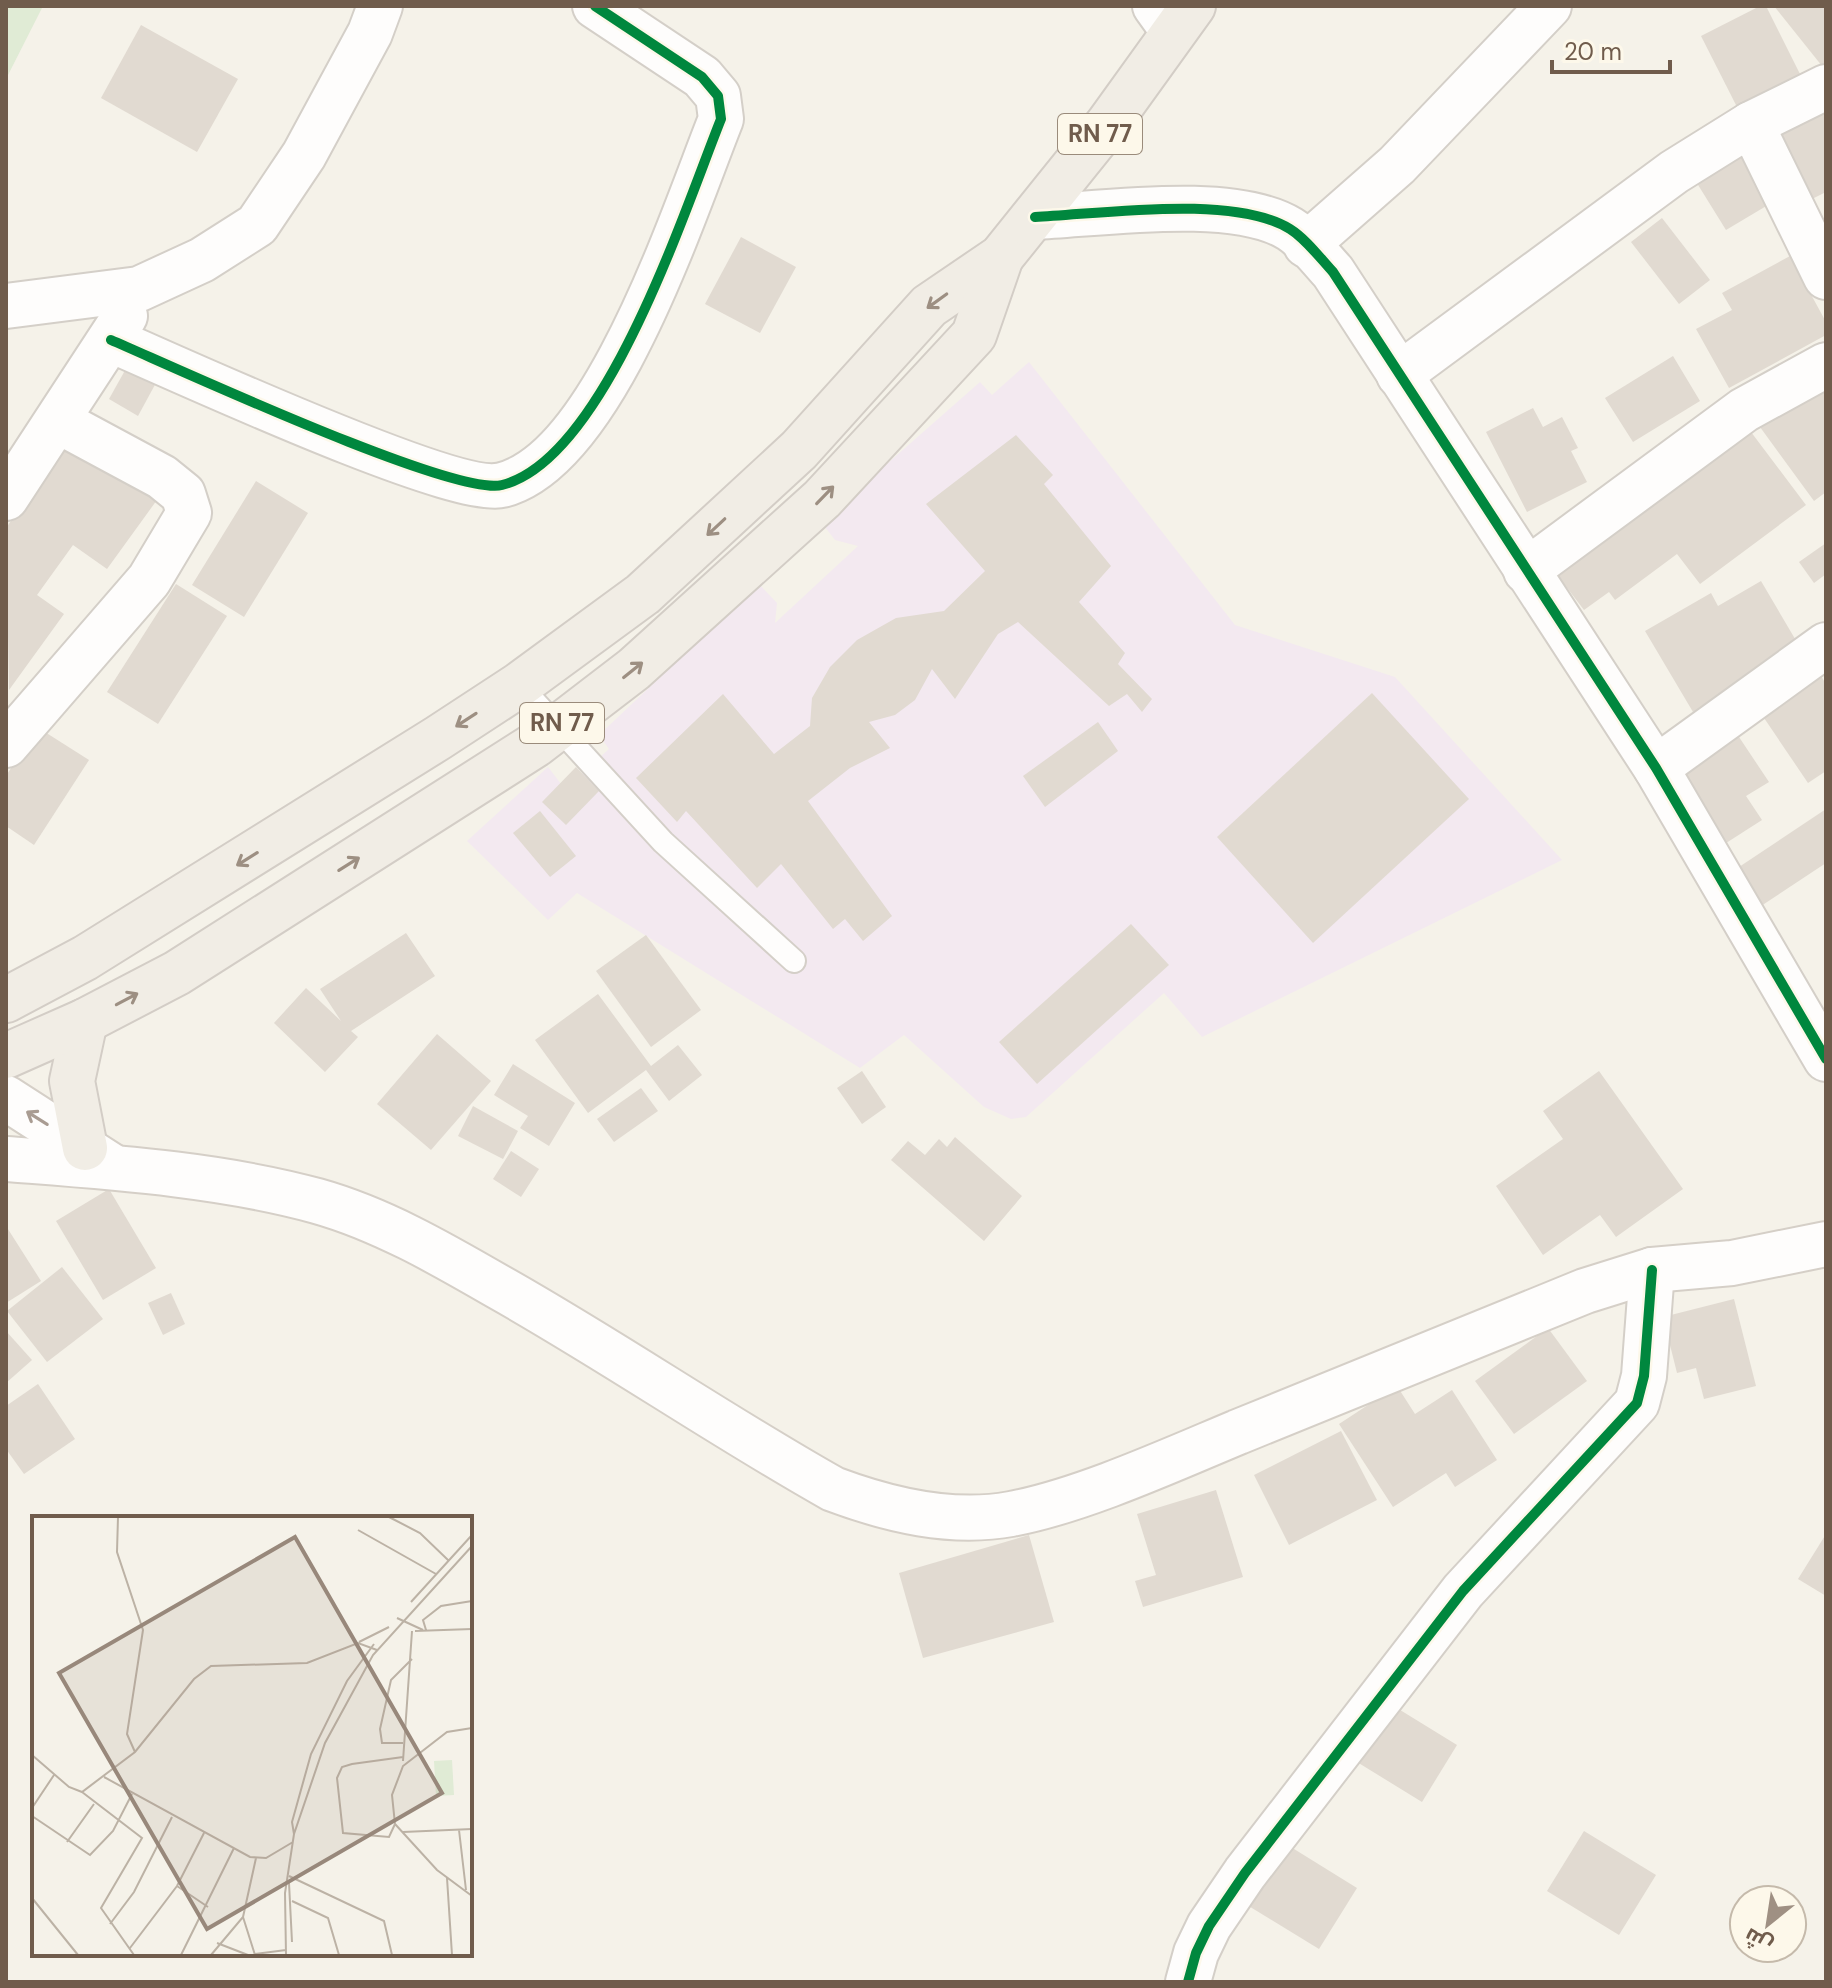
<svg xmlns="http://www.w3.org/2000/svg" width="1832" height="1988" font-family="'DM Sans',Cairo,sans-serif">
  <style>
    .education { fill: #f3e9f0 }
    .green { fill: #e0ebd5 }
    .building { fill: #e1dad1 }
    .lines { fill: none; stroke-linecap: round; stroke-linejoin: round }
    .lane-casing { stroke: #d4cfc8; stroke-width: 26 }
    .street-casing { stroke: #d4cfc8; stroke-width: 48 }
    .secondary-casing { stroke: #d5cfc7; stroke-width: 48 }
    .primary-casing { stroke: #d3cdc6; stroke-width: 48 }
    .lane { stroke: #fefdfc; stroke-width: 22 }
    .street { stroke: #fefdfc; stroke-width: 44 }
    .secondary { stroke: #fefdfc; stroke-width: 44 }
    .primary { stroke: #f1ede5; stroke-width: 44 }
    .cycleway-casing { stroke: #fdf8ea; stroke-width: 15 }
    .cycleway { stroke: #00873e; stroke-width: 10 }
    .oneway { stroke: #9d8f82 }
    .oneway2 { stroke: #a99c92 }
    .labels { text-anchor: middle; stroke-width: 8; stroke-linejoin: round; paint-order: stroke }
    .shield { fill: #fdf8ea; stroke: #9a8b7b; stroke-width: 2 }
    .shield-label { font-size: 24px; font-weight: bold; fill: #705c4c }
    .inset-road { fill: none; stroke: #bcb2a5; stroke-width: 2 }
    .view { fill: #98887b; fill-opacity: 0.15; stroke: #98887b; stroke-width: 4 }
    .inset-edge { fill: none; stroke: #705c4c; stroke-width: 4 }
  </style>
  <rect width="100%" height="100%" fill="#f5f2e9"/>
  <polygon class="education" points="1029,362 1235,625 1395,677 1562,860 1202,1037 1164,993 1026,1117 1011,1119 984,1107 904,1035 860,1068 577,893 548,920 467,841 548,767 565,789 609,749 599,735 759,584 777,603 775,623 858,546 835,540 821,522 980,382 992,395"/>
  <polygon class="green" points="6,6 43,6 6,79"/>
  <g class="building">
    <polygon points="1760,6 1766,6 1800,74 1737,107 1701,36"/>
    <polygon points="1774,6 1826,6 1826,71"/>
    <polygon points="141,25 238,79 197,152 101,98"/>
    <polygon points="1826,106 1826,192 1804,203 1770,133"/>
    <polygon points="1742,152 1773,202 1726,230 1695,180"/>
    <polygon points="1662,218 1710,280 1679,304 1631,242"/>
    <polygon points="741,237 796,267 760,333 705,304"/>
    <polygon points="1790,256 1826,322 1826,335 1729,388 1696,329 1732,310 1722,293"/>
    <polygon points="1673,356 1700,401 1633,442 1605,398"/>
    <polygon points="128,365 157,381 138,416 109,399"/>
    <polygon points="1826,390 1826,492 1814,501 1760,427 1810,393 1814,398"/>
    <polygon points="1533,408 1543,427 1562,417 1578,448 1571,451 1587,482 1527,512 1486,432"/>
    <polygon points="1748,428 1806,505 1700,584 1677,554 1615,600 1609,592 1584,610 1555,572"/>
    <polygon points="75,431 162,493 107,569 73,545 37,595 64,614 9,690 6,528"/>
    <polygon points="1016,435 1053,475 1044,484 1111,566 1079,602 1125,653 1118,664 1152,699 1142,712 1127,694 1109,706 1018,622 998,634 955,699 932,669 915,700 895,715 869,722 890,748 850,768 808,801 892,916 863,941 845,919 833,929 781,864 757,888 686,811 677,822 636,778 723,694 774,754 810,726 812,698 830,667 857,640 896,618 944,611 985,571 926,504"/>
    <polygon points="256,481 308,513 244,617 192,585"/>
    <polygon points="1826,543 1826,574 1814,583 1799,562"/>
    <polygon points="1761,581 1801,649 1693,712 1645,631 1711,593 1718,606"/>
    <polygon points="176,584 227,616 158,724 107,692"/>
    <polygon points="1821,676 1826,684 1826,771 1808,783 1762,715"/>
    <polygon points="1372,693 1469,799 1313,943 1217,837"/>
    <polygon points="1098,722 1118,751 1045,807 1023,776"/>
    <polygon points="37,727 89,760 34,845 6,826 6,776"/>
    <polygon points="1739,737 1769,782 1746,796 1762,820 1723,845 1679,776"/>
    <polygon points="576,767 599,791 566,825 542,802"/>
    <polygon points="1826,809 1826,863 1761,906 1736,869"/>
    <polygon points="540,811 576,856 550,877 513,833"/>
    <polygon points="1131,924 1169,965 1037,1084 999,1042"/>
    <polygon points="406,933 435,976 351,1031 358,1037 325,1072 274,1023 306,988 341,1021 320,989"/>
    <polygon points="646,935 701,1010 651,1047 596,971"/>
    <polygon points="598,994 651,1066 678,1045 702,1075 669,1101 646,1070 588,1113 535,1040"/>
    <polygon points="437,1034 491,1081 431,1150 377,1104"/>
    <polygon points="513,1064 575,1103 549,1146 520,1128 528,1116 494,1095"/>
    <polygon points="862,1071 886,1107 862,1124 837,1088"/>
    <polygon points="1599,1071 1683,1189 1616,1237 1600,1215 1543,1255 1496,1186 1563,1139 1543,1111"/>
    <polygon points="641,1088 658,1111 614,1142 597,1119"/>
    <polygon points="473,1106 518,1131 503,1159 458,1136"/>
    <polygon points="955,1137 1022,1196 984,1241 891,1160 908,1141 925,1155 939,1139 947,1147"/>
    <polygon points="511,1151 539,1169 521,1197 493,1179"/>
    <polygon points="109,1189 156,1268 103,1300 56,1221"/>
    <polygon points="6,1226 41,1281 6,1303"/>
    <polygon points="62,1267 103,1319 47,1362 7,1311"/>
    <polygon points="171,1293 185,1324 163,1335 148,1303"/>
    <polygon points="1734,1299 1756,1386 1704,1399 1696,1368 1677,1373 1663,1317"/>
    <polygon points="1548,1328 1587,1381 1514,1434 1475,1381"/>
    <polygon points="6,1331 32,1360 6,1383"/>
    <polygon points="38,1384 75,1439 24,1474 6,1449 6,1406"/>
    <polygon points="1397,1386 1415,1414 1452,1390 1497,1460 1455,1487 1446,1473 1393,1507 1339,1424"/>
    <polygon points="1341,1431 1377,1500 1289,1545 1254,1475"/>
    <polygon points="1216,1490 1243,1577 1143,1607 1135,1581 1156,1575 1137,1514"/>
    <polygon points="1826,1534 1826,1596 1798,1579"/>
    <polygon points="1029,1535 1054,1622 923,1658 899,1573"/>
    <polygon points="1392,1705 1457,1745 1422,1802 1357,1762"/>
    <polygon points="1584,1831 1656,1875 1619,1935 1547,1891"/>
    <polygon points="1286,1844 1357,1888 1319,1949 1247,1905"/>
  </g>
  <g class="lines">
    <g class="lane-casing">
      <polyline id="lane" points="519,685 663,842 794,961"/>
    </g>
    <g class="street-casing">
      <g id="street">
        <polyline points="1155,6 1173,31"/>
        <polyline points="1751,124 1826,277"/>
        <path d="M1035,217c67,-3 198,-23 255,12 16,10 30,29 43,43l323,496 170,291"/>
        <polyline points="1306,245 1397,165 1549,6"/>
        <polyline points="6,306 139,289 202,260 257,225 304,155 370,33 380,6"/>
        <path d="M111,340c63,27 343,157 391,145 103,-26 182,-274 219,-366l-3,-23 -16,-19 -107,-71"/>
        <polyline points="1399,375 1674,172 1751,124 1826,87"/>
        <polyline points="6,498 125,316"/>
        <polyline points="1526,571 1744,410 1826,365"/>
        <polyline points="6,745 149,580 189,513 183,494 162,477 58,421"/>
        <polyline points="1656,768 1826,645"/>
        <polyline points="1188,1982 1196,1953 1209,1926 1245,1873 1463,1591 1637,1403 1644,1376 1652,1270"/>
      </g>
    </g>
    <g class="secondary-casing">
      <g id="secondary">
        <polyline points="6,1098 110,1165"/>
        <path d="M6,1159c101,8 213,15 311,42 64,18 123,52 180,85 114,64 222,139 336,203 56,21 118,36 178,25 70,-13 160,-54 227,-82 116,-47 232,-94 347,-141l67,-21 80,-7 94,-19"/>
      </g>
    </g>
    <g class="primary-casing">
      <g id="primary">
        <polyline points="6,1000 85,958 438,738 519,685 643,594 799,450 929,306 1001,257 1108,124 1193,6"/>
        <polyline points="85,1021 72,1081 85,1148"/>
        <polyline points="6,1056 85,1021 177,973 535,745 634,669 822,499 974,335 1001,257"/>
      </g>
    </g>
    <use href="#lane" class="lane"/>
    <use href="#street" class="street"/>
    <use href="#secondary" class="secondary"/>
    <use href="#primary" class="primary"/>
    <g class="cycleway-casing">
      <g id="cycleway">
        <path d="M1035,217c67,-3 198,-23 255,12 16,10 30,29 43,43l323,496 170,291"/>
        <path d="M111,340c63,27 343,157 391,145 103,-26 182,-274 219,-366l-3,-23 -16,-19 -107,-71"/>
        <polyline points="1188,1982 1196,1953 1209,1926 1245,1873 1463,1591 1637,1403 1644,1376 1652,1270"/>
      </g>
    </g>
    <use href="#cycleway" class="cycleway"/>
  </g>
  <defs><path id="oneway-shaft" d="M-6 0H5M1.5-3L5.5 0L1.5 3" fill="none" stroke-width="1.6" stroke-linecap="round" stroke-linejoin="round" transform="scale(2)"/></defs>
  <g class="oneway">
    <use href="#oneway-shaft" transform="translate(937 301) rotate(144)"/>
    <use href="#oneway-shaft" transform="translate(825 495) rotate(-46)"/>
    <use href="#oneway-shaft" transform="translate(716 527) rotate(137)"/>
    <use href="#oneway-shaft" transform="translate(633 670) rotate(-39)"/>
    <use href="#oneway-shaft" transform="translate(466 720) rotate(147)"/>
    <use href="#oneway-shaft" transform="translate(247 859) rotate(148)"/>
    <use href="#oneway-shaft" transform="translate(349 864) rotate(-32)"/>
    <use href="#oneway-shaft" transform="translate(127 999) rotate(-28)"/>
  </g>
  <use class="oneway2" href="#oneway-shaft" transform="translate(37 1118) rotate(-148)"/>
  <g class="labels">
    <g class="shield">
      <rect x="1058" y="114" width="84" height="40" rx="6"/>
      <rect x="520" y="703" width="84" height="40" rx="6"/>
    </g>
    <g class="shield-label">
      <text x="1100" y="142">RN 77</text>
      <text x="562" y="731">RN 77</text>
    </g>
  </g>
  <g transform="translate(32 1516)">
    <rect width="440" height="440" fill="#f5f2e9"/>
    <path d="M420,244l2,35 -18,1 -2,-35z" fill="#e0ebd5"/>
    <path class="inset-road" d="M86,1l-1,35 26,78 -16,104 8,18M357,1l31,16 28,27M326,14l78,44M379,86l61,-67M365,102l26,12M394,114l-3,-10 18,-14 31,-5M383,115l57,-2M327,126l30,-15M440,212l-25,4 -44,34 -11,29 3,29 42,46 35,26M371,227h-21l-2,-14 11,-49 21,-21M0,239l37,32 13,5 53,-40 59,-73 17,-13 96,-3 51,-20 19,7M371,245l9,-130M72,261l146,80 16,1 27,-16M50,276l60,46 -41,70 33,47M0,292l22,-33M0,300l58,39 23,-24 19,-37M363,308l-6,13 -46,-4 -6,-55 5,-11 10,-3 51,-7M427,314l7,60M371,316l69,-3M262,318l-2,-12 19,-68 36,-73 27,-37M35,326l27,-38M257,360l95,45 8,34M415,362l5,77M257,367l3,59M145,370l31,21M0,382l46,57M260,385l36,17 11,37M211,401l12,38M78,408l24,-32 38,-75M185,427l31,12M98,432l47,-62 27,-53M223,438l31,-4M149,439l53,-107M179,439l32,-38 13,-59M254,439l-1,-62 9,-59 31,-91 48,-88 99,-109"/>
    <path class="view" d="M263,21l147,256 -235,136 -148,-256z"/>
    <rect width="440" height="440" class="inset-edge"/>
  </g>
  <rect width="1832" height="1988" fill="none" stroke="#705c4c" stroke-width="16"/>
  <g transform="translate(1768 1924) rotate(210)"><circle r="38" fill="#fdf8ea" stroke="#c5baab" stroke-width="2"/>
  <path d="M0-6L14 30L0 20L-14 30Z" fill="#9f9083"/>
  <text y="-12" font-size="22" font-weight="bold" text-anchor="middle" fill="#705c4c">ش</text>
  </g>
  <path d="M1552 60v12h118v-12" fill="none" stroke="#705c4c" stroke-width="4"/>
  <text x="1564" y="60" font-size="24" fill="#705c4c" stroke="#fdf8ea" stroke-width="6" paint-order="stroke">20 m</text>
</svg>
